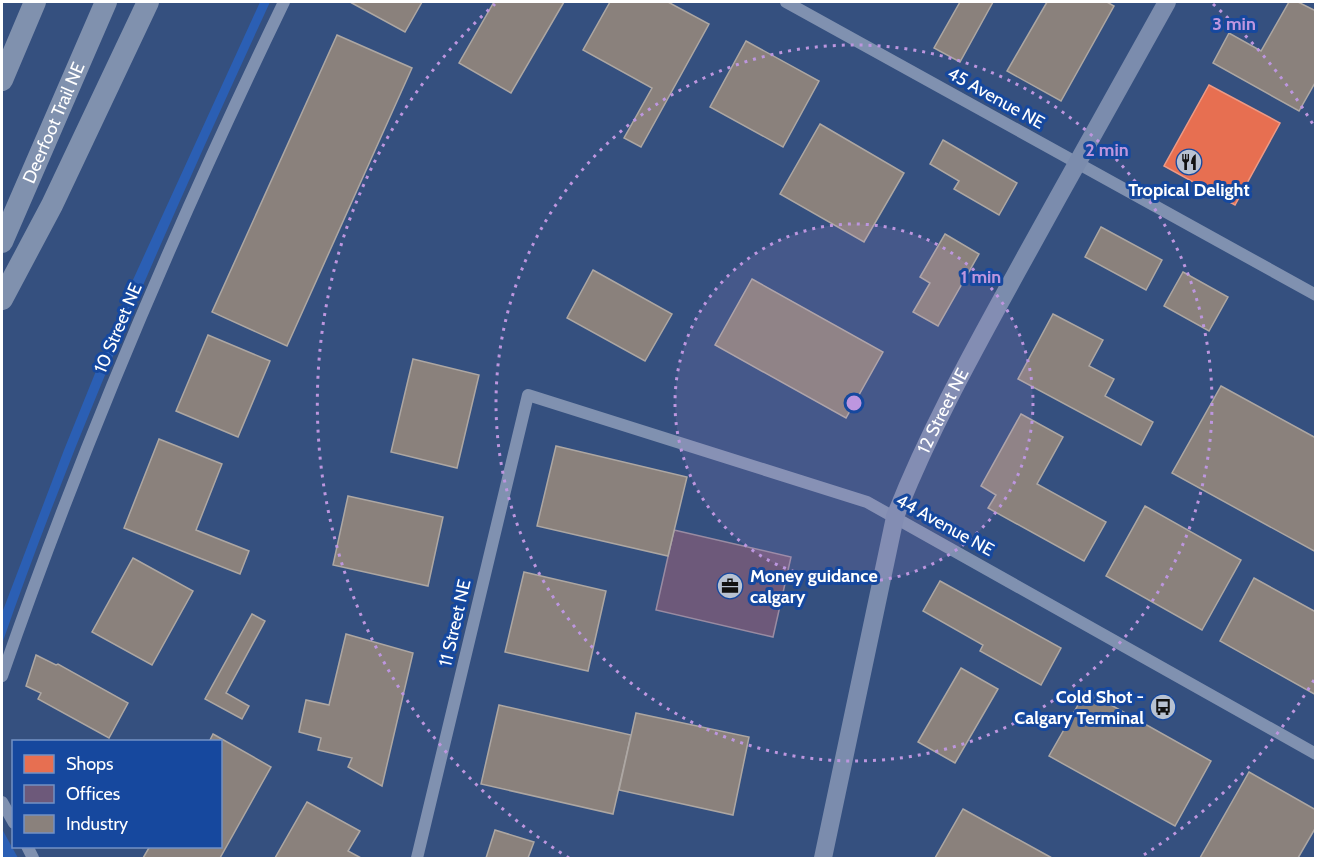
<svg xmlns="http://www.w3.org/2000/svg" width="1317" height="860" font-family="Cabin,sans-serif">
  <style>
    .green { fill: #2b5fb4 }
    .shops { fill: #e76f51; stroke: #ee9a85; stroke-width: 1.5 }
    .offices { fill: #6d597a; stroke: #998ba2; stroke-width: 1.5 }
    .industry { fill: #8a817c; stroke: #ada7a3; stroke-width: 1.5 }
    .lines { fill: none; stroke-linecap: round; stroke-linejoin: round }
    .street { stroke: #8091b0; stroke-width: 12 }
    .secondary { stroke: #7b8cad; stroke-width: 18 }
    .highway { stroke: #8091ae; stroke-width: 22 }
    .ring { fill: none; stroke: #bd96df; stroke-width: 3; stroke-dasharray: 3 6 }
    .labels { text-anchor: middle; stroke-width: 6; stroke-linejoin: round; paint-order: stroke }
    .street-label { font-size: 18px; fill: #fff; stroke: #16489e }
    .poi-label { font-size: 18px; font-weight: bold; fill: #fff; stroke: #16489e }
    .centre { fill: #bd96df; stroke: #16489e; stroke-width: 3 }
    .ring-label { font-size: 18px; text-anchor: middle; font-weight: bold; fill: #bd96df; stroke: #16489e; stroke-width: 6; stroke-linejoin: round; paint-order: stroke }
  </style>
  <rect width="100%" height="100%" fill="#35507f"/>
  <g class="green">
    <path d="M260,2h10c-97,211 -192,423 -268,642v-31l62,-163 68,-168z"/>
    <polygon points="2,829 18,858 2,858"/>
  </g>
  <polygon class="shops" points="1209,85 1280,123 1235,205 1164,166"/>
  <polygon class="offices" points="674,530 791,557 773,637 656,610"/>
  <g class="industry">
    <polygon points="350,2 422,2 405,32"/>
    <polygon points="494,2 564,2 511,93 459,63"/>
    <polygon points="610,2 668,2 709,24 641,147 624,138 652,88 583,50"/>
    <polygon points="960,2 993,2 960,62 934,48"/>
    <polygon points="1047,2 1107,2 1114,6 1061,101 1007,71"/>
    <polygon points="1289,2 1298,2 1316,11 1316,81 1299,111 1213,63 1229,33 1261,51"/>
    <polygon points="337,35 412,68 287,346 212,312"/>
    <polygon points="746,41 819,81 783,147 710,107"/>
    <polygon points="820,124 904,173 864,242 780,194"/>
    <polygon points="943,140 1017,183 999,215 954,189 959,181 930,164"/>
    <polygon points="1101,227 1162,260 1146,290 1085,257"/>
    <polygon points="945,234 979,254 938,326 913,312 930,283 920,277"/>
    <polygon points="593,270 672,314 645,361 567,318"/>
    <polygon points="1183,272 1228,297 1209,331 1164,306"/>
    <polygon points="752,279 883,352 846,418 715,345"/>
    <polygon points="1053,314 1103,340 1089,366 1114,379 1105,396 1153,422 1141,445 1018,379"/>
    <polygon points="208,335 270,361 238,437 176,411"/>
    <polygon points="413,359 479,375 457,468 391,452"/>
    <polygon points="1221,386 1316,438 1316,552 1172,473"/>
    <polygon points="1021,414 1063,437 1037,484 1106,522 1084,561 988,508 996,495 981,486"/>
    <polygon points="159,439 222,464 196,530 249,551 240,574 124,528"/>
    <polygon points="556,446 687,477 668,556 537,526"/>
    <polygon points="348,496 443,517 428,586 333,565"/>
    <polygon points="1145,506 1241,560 1202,630 1106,576"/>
    <polygon points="133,558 193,591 152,665 92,632"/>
    <polygon points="524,572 606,591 588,671 505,652"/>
    <polygon points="1254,578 1316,612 1316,695 1220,641"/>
    <polygon points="940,581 1061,648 1041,685 980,651 983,645 923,611"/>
    <polygon points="252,614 265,621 226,693 249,706 242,719 205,699"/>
    <polygon points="346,634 413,653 382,786 348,767 352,758 318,750 321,738 299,732 306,700 329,705"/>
    <polygon points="36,655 56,665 58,664 128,703 109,738 38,699 41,693 26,686"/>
    <polygon points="961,668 998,689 955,763 918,742"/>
    <polygon points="1086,691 1211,761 1175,826 1049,756"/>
    <polygon points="499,705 631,735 613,814 481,784"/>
    <polygon points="636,713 749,737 733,815 619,790"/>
    <polygon points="213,734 271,767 220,858 143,858 150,846 220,846 220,742 209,742"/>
    <polygon points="1249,772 1316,810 1316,827 1298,858 1200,858"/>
    <polygon points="307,802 360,831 348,851 361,858 275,858"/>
    <polygon points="963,809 1052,858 935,858"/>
    <polygon points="495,830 534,842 528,858 486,858"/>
  </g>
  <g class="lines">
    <g class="street">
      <polyline points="786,2 1316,295"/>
      <path d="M2,676c80,-230 176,-455 282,-674"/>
      <polyline points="2,802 14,823"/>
      <polyline points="27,846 33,858"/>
      <polyline points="417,858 528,395 867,502 1316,754"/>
    </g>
    <path class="secondary" id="s1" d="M823,858l72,-341c34,-87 79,-167 124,-249 49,-89 99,-178 148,-266"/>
    <g class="highway">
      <polyline points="2,80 35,2"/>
      <path id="s2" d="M2,242l104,-240"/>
      <polyline points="2,299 52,205 148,2"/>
    </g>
  </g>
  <circle cx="854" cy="403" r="179" fill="#bd96df" fill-opacity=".12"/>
  <g class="ring">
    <circle cx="854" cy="403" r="179"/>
    <circle cx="854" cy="403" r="358"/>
    <path d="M1314 680A537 537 0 0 1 1139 858M569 858A537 537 0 0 1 495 4M1213 4A537 537 0 0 1 1314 126"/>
  </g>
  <defs>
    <g id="restaurant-disc" transform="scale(1.35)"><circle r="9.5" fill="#b8c2d2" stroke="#16489e"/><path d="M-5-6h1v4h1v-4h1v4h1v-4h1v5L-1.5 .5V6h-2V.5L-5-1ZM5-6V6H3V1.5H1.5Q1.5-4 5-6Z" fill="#111"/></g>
    <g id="office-disc" transform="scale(1.35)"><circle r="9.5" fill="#b8c2d2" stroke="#16489e"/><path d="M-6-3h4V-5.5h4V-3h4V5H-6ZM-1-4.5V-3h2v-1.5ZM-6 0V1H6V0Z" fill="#111"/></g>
    <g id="bus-disc" transform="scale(1.35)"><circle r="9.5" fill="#b8c2d2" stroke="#16489e"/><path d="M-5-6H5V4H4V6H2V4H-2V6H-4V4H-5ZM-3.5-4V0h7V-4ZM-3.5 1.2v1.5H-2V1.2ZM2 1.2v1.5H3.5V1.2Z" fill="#111"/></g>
  </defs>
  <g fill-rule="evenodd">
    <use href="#restaurant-disc" x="1189" y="162"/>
    <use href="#office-disc" x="730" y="586"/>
    <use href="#bus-disc" x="1163" y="707"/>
  </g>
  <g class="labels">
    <g class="street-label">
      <text transform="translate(996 98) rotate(29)" y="6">45 Avenue NE</text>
      <text dy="6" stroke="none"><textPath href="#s2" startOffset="130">Deerfoot Trail NE</textPath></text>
      <text transform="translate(118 328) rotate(-67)" y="6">10 Street NE</text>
      <text dy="6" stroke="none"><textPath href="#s1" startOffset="465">12 Street NE</textPath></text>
      <text transform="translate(945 525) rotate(29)" y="6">44 Avenue NE</text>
      <text transform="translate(455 623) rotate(-77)" y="6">11 Street NE</text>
    </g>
    <g class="poi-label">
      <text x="1189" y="196">Tropical Delight</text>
      <text x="750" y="582" text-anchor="start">Money guidance<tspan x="750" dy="21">calgary</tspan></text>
      <text x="1144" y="703" text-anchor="end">Cold Shot -<tspan x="1144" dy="21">Calgary Terminal</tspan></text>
    </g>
  </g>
  <circle cx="854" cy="403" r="9" class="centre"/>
  <g class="ring-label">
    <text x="1234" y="30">3 min</text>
    <text x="1107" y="156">2 min</text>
    <text x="981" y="283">1 min</text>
  </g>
  <rect width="1317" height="860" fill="none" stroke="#ffffff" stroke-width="6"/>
  <rect x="12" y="740" width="210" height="108" fill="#16489e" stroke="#7391c5" stroke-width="1.5"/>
  <rect x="24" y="755" width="30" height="18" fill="#e76f51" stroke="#7391c5" stroke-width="1.5"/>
  <text x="66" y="770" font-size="18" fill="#ffffff">Shops</text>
  <rect x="24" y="785" width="30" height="18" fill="#6d597a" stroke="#7391c5" stroke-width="1.5"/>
  <text x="66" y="800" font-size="18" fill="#ffffff">Offices</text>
  <rect x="24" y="815" width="30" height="18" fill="#8a817c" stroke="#7391c5" stroke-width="1.5"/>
  <text x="66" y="830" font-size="18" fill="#ffffff">Industry</text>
</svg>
